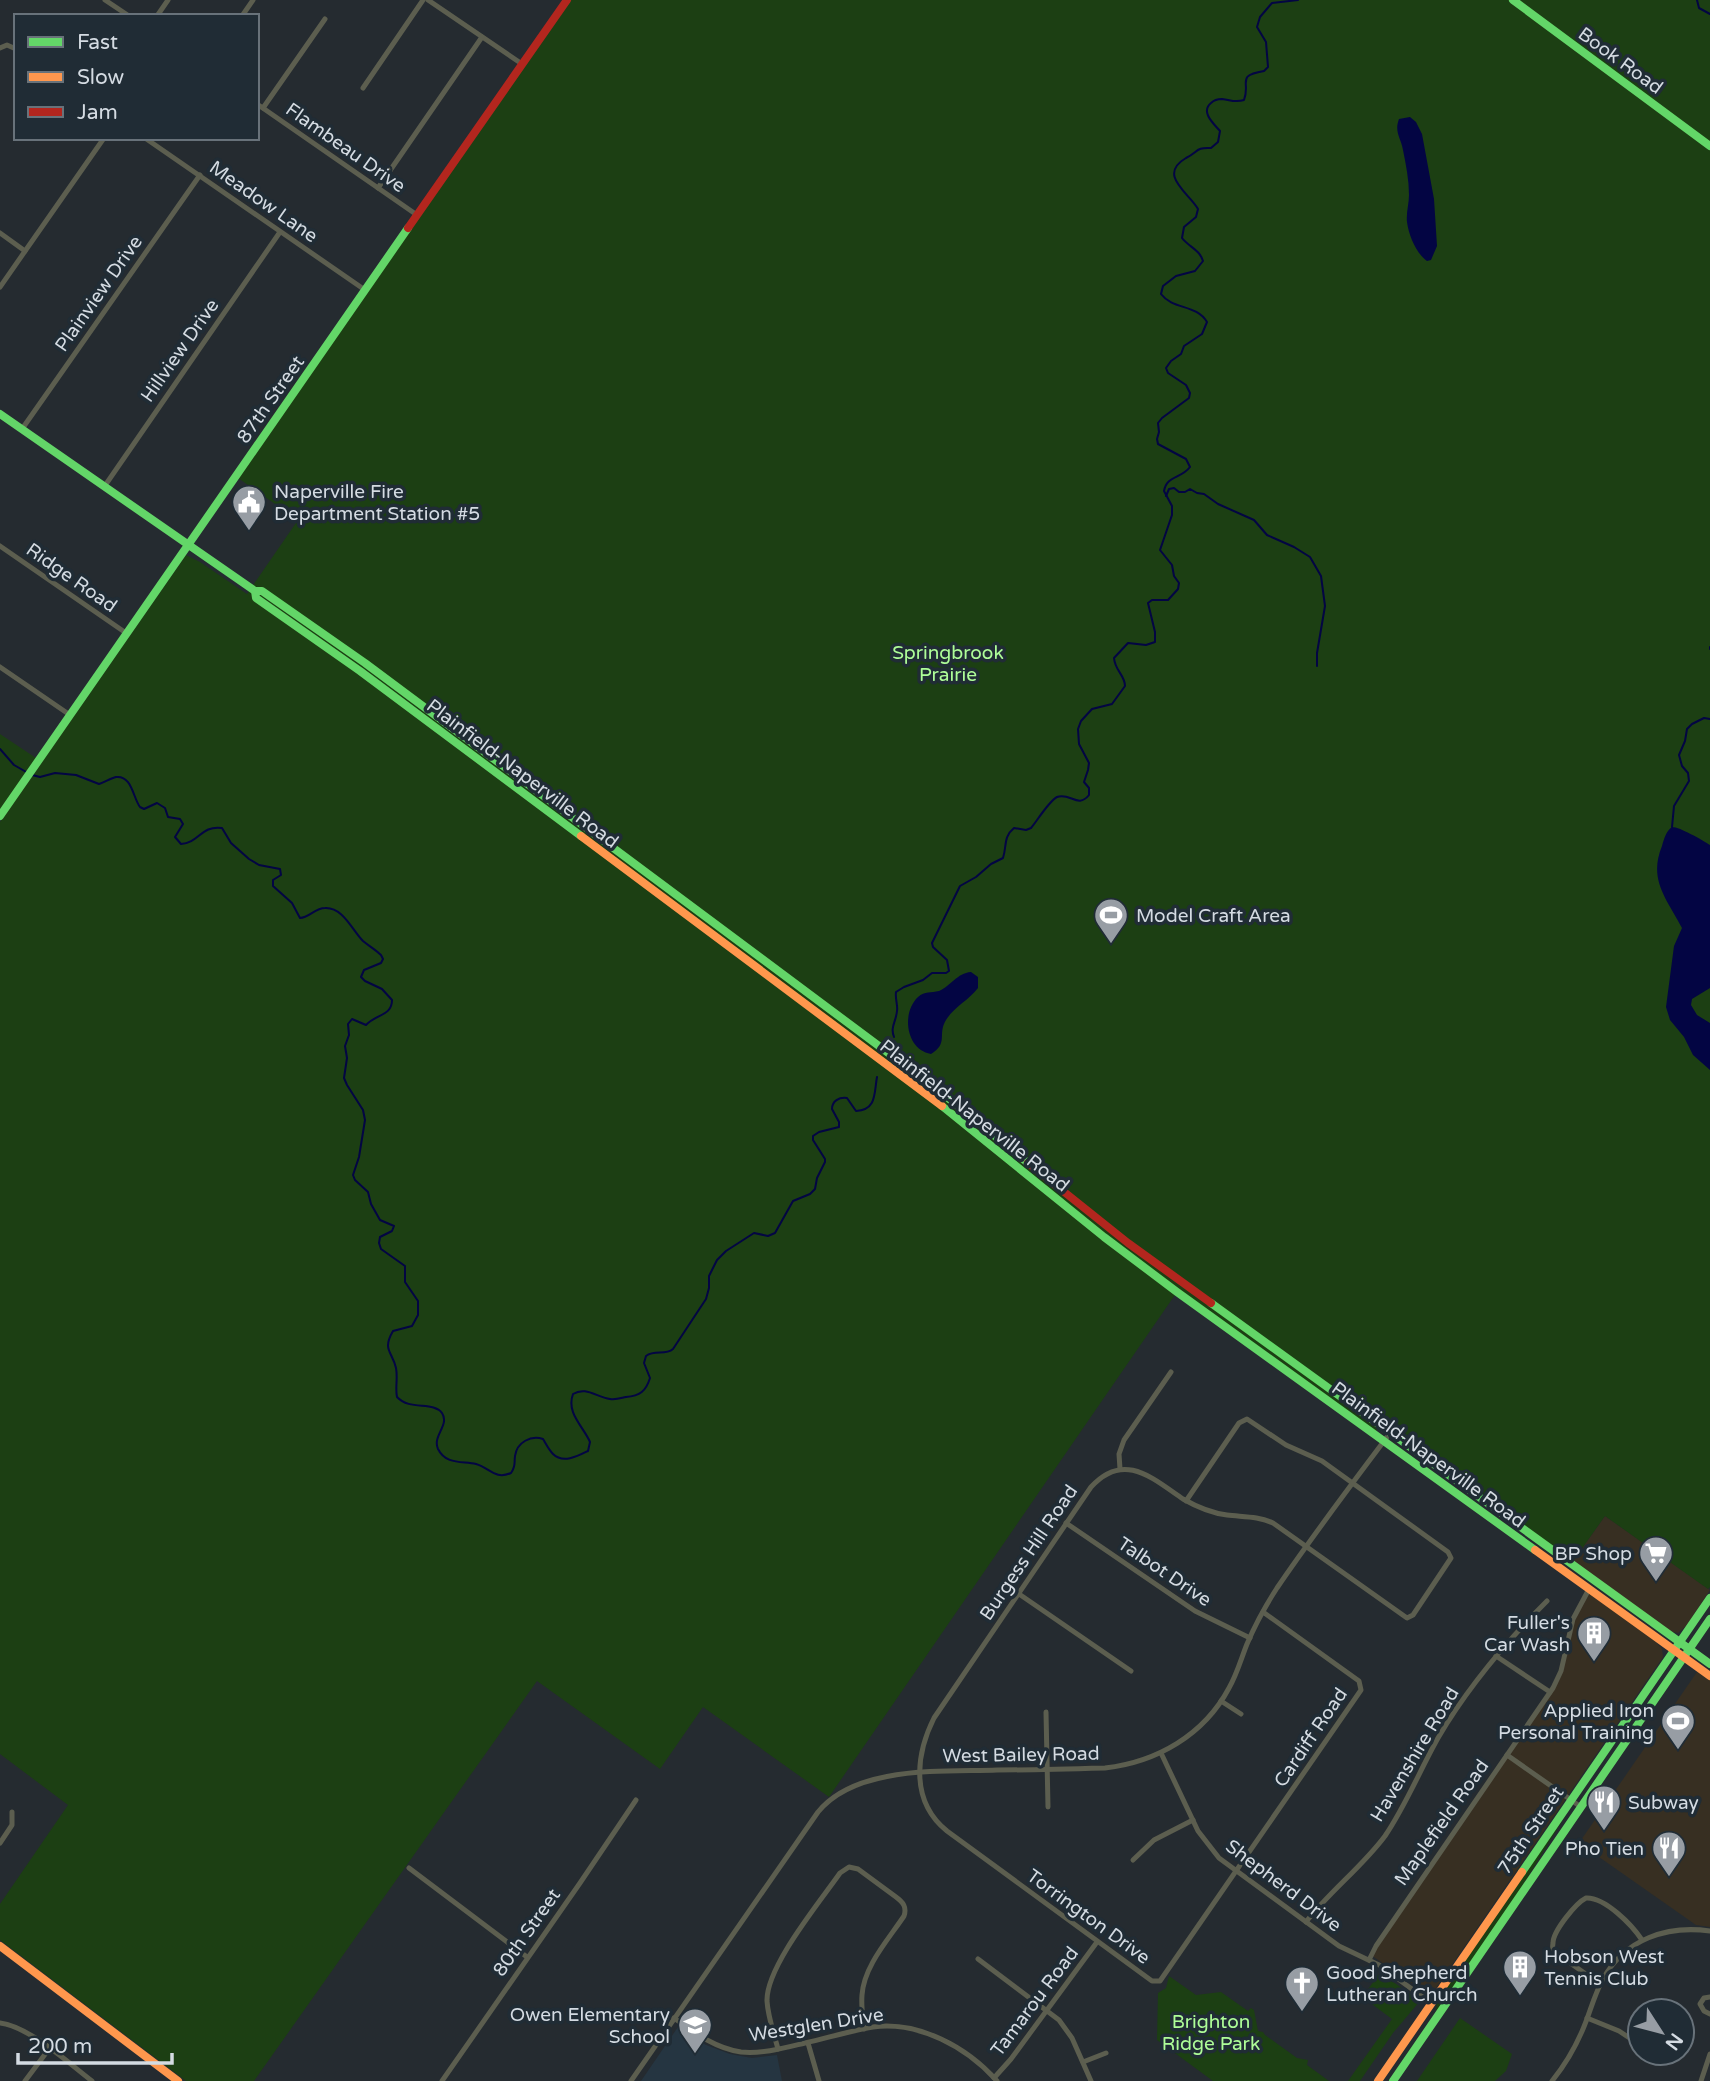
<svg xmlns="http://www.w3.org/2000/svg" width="1710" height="2081" font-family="'Varela Round',sans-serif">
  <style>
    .commercial { fill: #372f22 }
    .built { fill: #253541 }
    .green { fill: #1c3f13 }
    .water { fill: #030543 }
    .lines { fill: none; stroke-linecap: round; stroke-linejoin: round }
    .stream { stroke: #030543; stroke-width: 2 }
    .street { stroke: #5c5e4f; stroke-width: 5 }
    .fast { stroke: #63d668; stroke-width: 8 }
    .slow { stroke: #ff974d; stroke-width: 8 }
    .jam { stroke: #b3261e; stroke-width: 8 }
    .labels { text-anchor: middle; stroke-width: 7; stroke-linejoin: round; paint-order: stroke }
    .street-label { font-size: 19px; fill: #d4dbe2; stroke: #202c35 }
    .poi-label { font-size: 19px; fill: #d4dbe2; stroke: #202c35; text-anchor: start }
    .park-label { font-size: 19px; fill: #aefd98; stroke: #202c35 }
  </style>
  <rect width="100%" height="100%" fill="#252b30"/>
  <g class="commercial">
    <polygon points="1605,1516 1710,1590 1687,1625 1678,1633 1669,1631 1573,1561"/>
    <polygon points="1588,1592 1656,1642 1662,1649 1663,1657 1434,1991 1428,1992 1422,1990 1371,1955 1559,1677 1570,1628"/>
    <polygon points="1697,1672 1710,1680 1710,1927 1696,1925 1579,1843"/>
  </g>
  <polygon class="built" points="678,2027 706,2045 730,2054 752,2058 777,2055 782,2081 641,2081"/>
  <g class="green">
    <polygon points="568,0 1710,0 1710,1587 1708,1589 1605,1516 1573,1561 1378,1428 1376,1431 1179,1289 829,1797 703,1707 660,1769 537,1681 254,2081 186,2081 0,1940 0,1904 68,1805 0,1754 0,822 186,555 200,562 247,594 298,520 238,478"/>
    <polygon points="0,734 36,758 0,810"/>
    <polygon points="1567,1813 1514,1899 1438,2011 1436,2010 1437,2000"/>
    <polygon points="1382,1974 1420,2001 1393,2033 1360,2081 1348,2081 1392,2019 1365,1999 1363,2001 1362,1998 1378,1975"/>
    <polygon points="1169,1976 1196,1995 1221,1992 1248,2011 1251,2008 1254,2010 1258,2031 1263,2032 1265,2035 1297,2058 1308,2060 1307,2065 1329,2081 1213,2081 1157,2040 1158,1993 1166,1988"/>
    <polygon points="1460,2018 1512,2054 1506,2071 1495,2081 1417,2081"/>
  </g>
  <g class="water">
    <path d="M1410,117l6,5 6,12 12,65 3,47 -6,14 -4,1c-11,-8 -18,-25 -20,-39 -1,-9 2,-18 2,-27 0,-15 -3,-30 -6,-45 -2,-12 -9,-18 -4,-31z"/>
    <path d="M1672,827c8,0 30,13 38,18v143l-18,11 -1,6 6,10 13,8v47l-17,-15 -9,-18 -14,-17 -4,-13 8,-61 8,-18c-15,-29 -34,-48 -20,-82 2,-7 4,-15 10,-19z"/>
    <path d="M971,972l7,5v11c-9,12 -24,19 -32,32 -9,15 3,23 -15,34 -25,-4 -30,-41 -13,-57 7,-6 13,-4 21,-6 12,-5 18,-18 32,-19z"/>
  </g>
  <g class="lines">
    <g class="stream">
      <polyline points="1697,0 1699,8 1710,14"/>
      <polyline points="1166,496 1169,489 1174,488 1179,492 1185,492 1190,489 1197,493 1204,494 1218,504 1254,520 1267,535 1294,547 1310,557 1321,576 1325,606 1317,653 1317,666"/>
      <polyline points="1710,647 1710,649"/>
      <polyline points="0,749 14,765 28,773"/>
      <path d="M32,775l8,2 15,-4 21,2 23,9c6,-2 12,-6 17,-7 16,-2 17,21 24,30l4,2 13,-6 8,5 3,9 12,2 3,5 -8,13 6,7c18,-1 20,-19 41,-16l9,15 18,16 10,6 21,4 1,6 -8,5v6l19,17 8,15c9,0 15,-10 25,-10 18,-1 27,22 38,33 6,5 13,9 18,14l2,4 -2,4 -17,7 -3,7 4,4 17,8 10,11c0,16 -16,14 -26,25l-14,-6 -4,5 1,11 -4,11 2,12 -3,20 3,7 16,25 2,10 -6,37 -6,18 2,5 13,12 3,12 9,16 14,6 -2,5 -12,6 -1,6 2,6 24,17v16l13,19v14l-6,11 -19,5c-11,19 -1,20 3,37 2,10 -1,20 1,29 13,14 36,4 45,16 8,12 -10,23 -4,36 8,16 24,12 38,15 14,4 19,16 35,9 5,-7 3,-9 4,-17 2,-14 16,-21 28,-17 3,5 6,11 10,15 10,10 25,2 35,-3l2,-9c-7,-16 -24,-29 -17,-48 13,-8 23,3 37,5 6,1 11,-1 16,-2 14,-1 20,-6 24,-19l-6,-15 2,-7c9,-7 19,0 27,-7l33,-50 3,-11v-12l8,-16 9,-9 28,-18 14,3 7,-3 18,-32 17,-7 5,-5 2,-11 8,-16v-3l-12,-19v-4l6,-4 20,-5v-5l-7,-13c0,-8 7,-12 15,-11l9,13c21,-1 18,-18 21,-34"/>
      <polyline points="1672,827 1674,806 1689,781 1688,773 1682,766 1679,755 1685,741 1687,729 1692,724 1704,718 1710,719"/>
      <path d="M894,1037c-4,-10 2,-15 3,-26 1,-6 -2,-12 -1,-19l8,-5 19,-7 9,-7h14l3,-2 -2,-11 -14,-13 -1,-4 28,-57 16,-9 15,-13 12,-6c4,-12 0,-21 11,-30l12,2 5,-2c6,-7 18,-27 26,-31 13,-5 21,12 32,-2v-7l-5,-6 4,-12 1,-7 -10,-19 -1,-15 3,-8 11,-12 20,-5 13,-18c0,-11 -10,-15 -11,-28l14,-15 18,2 9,-3v-10l-7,-29 4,-3h16l10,-11 1,-6 -5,-7 -2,-11 -12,-15 12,-35v-9l-8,-15c3,-16 17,-12 26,-24l-4,-8 -28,-15 -1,-5 2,-7 -1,-9 4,-5 27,-20 1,-5 -4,-8 -18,-12 -2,-5 5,-7 10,-7 3,-8 18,-12 5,-12c-11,-18 -34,-12 -46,-28l2,-8 13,-10 19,-5 8,-10c-3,-11 -14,-14 -21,-23l2,-11 12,-10 2,-8c-9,-16 -41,-34 -12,-51 12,-6 10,-11 25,-10l7,-6 2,-11c-6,-7 -20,-19 -9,-28 3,-3 7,-4 11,-4 9,1 13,4 22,1 7,-18 -9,-24 20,-29l4,-4 -2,-25 -9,-15 3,-10 12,-14 26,-3"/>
    </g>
    <g class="street">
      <polyline points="105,0 129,16"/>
      <polyline points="428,0 522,64"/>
      <polyline points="157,16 168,0"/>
      <polyline points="242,16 253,0"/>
      <polyline points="0,48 7,45 16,49"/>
      <polyline points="363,88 423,0"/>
      <polyline points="257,104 417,215"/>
      <polyline points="263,108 325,19"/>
      <polyline points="145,138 365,290"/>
      <polyline points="378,188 482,37"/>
      <polyline points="0,233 25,251"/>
      <polyline points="0,287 104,138"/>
      <polyline points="22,429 200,175"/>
      <polyline points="104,487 280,232"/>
      <polyline points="0,546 126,633"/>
      <polyline points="0,667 70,715"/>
      <polyline points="1120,1469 1119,1454 1124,1440 1171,1372"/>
      <path d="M1186,1501l53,-78 8,-4 39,26 36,16 126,91 3,6 -38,57 -6,3 -134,-95c-15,-7 -30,-6 -46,-8 -16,-2 -30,-8 -44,-16 -31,-21 -59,-48 -92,-12l-157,231c-19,38 -23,84 13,113l205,150h8l201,-291 -2,-9 -96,-69"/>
      <polyline points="1066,1523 1195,1611 1250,1638"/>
      <polyline points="1019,1594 1131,1671"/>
      <polyline points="1496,1656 1550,1692"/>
      <polyline points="1221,1701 1241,1714"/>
      <polyline points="1046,1712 1048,1807"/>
      <polyline points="1161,1753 1198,1831 1219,1858 1339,1946 1379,1965 1431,2003"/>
      <polyline points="1507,1755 1581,1807"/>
      <polyline points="0,1843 12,1825 12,1812"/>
      <polyline points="1133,1860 1154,1840 1193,1820"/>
      <polyline points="409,1868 527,1957"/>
      <path d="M1306,1922c24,-31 56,-55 79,-86 21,-31 35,-66 53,-98 30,-51 68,-96 109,-137"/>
      <polyline points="978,1959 1059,2020 1072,2038 1091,2081"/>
      <polyline points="1369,1960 1376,1946 1553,1688 1561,1671 1573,1619 1589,1589"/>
      <path d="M1600,1984l-44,-31c-3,-4 -4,-4 -3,-10 0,-12 23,-40 33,-45 19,-1 46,27 56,42"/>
      <polyline points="1710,1997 1704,1998 1700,2004 1704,2011 1710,2014"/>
      <path d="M674,2018c21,15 41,30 67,34 22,2 43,-4 64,-9 22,-5 45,-12 68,-16 46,-6 94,20 124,54"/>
      <polyline points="1587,2018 1619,2031 1631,2039"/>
      <path d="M0,2023c30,4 67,39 92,58"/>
      <polyline points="808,2043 819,2081"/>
      <path d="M778,2049c-4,-15 -10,-32 -11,-48 -1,-34 52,-98 73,-128l9,-6 9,2 38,28c7,5 11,10 8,19 -16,24 -40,50 -42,79 -1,12 1,23 2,34"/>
      <polyline points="1083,2062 1106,2053"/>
      <polyline points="994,2078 1011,2059 1097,1942"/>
      <polyline points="25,2081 49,2049"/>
      <polyline points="442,2081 580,1883 636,1800"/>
      <path d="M631,2081l187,-269c38,-47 125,-40 179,-42 36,0 72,-1 108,-2 52,-6 99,-33 124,-80 8,-14 12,-29 18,-44 8,-19 19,-39 30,-56 36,-53 75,-104 113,-155"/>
      <path d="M1552,2081c13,-16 23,-33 31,-52 7,-16 11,-34 20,-50 22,-40 64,-54 107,-48"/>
      <polyline points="1701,2081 1710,2054"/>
    </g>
    <g class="fast">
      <polyline points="1513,0 1710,146"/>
      <polyline points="0,414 255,591 256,598 360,671 581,836"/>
      <polyline points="255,591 262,591 365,663 938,1090 1028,1163"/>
      <polyline points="0,816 408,228"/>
      <polyline points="942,1106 1104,1237 1177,1292 1535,1550"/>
      <polyline points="1211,1303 1710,1664"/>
      <polyline points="1522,1872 1710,1598"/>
      <polyline points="1393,2081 1710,1619"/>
    </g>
    <g class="slow">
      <polyline points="581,836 942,1106"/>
      <polyline points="1535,1550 1710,1676"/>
      <polyline points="0,1946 178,2081"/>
      <polyline points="1378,2081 1522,1872"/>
    </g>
    <g class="jam">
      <polyline points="408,228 567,0"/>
      <polyline points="1028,1163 1128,1243 1211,1303"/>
    </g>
  </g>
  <defs>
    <g id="civic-pin" transform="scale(1.75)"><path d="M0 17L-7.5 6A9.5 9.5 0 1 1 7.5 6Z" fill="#979da4" stroke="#202c35"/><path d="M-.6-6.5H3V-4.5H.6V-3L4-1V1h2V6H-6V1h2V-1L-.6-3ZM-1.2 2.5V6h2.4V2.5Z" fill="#fff"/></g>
    <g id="stadium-pin" transform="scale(1.75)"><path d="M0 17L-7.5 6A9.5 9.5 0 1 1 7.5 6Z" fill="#979da4" stroke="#202c35"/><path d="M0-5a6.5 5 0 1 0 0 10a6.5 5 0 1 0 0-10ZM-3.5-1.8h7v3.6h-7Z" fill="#fff"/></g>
    <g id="supermarket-pin" transform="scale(1.75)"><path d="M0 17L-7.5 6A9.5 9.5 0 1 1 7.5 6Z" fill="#979da4" stroke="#202c35"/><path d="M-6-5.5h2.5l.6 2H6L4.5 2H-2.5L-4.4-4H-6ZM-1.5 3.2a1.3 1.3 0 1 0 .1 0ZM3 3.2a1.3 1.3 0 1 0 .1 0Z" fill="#fff"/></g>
    <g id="building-pin" transform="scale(1.75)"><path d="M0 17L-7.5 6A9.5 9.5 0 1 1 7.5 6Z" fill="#979da4" stroke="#202c35"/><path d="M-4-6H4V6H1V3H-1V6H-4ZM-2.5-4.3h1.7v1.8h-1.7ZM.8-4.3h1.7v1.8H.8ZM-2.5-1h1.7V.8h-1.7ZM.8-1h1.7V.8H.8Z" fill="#fff"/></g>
    <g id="restaurant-pin" transform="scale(1.75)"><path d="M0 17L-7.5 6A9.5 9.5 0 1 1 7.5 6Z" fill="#979da4" stroke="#202c35"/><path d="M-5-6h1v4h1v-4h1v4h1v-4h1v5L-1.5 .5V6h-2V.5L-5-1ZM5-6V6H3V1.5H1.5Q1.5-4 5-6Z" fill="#fff"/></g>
    <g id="church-pin" transform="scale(1.75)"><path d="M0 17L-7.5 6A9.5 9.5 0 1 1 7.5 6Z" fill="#979da4" stroke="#202c35"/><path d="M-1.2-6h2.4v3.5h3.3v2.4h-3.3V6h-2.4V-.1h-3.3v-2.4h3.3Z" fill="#fff"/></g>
    <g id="school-pin" transform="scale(1.75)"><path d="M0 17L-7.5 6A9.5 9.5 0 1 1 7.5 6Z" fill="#979da4" stroke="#202c35"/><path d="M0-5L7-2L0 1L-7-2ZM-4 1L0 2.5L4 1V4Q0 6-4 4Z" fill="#fff"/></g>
  </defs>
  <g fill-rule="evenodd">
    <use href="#civic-pin" x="249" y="502"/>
    <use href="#stadium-pin" x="1111" y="915"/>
    <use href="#supermarket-pin" x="1656" y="1553"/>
    <use href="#building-pin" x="1594" y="1633"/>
    <use href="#stadium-pin" x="1678" y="1721"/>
    <use href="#restaurant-pin" x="1604" y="1802"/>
    <use href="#restaurant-pin" x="1669" y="1848"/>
    <use href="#building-pin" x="1520" y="1967"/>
    <use href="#church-pin" x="1302" y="1983"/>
    <use href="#school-pin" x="695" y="2025"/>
  </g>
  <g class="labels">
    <g class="street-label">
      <text transform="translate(1621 60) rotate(36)" y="7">Book Road</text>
      <text transform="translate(346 147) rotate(35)" y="7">Flambeau Drive</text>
      <text transform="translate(264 201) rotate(35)" y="7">Meadow Lane</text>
      <text transform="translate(98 293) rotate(-55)" y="7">Plainview Drive</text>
      <text transform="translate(179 350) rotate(-55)" y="7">Hillview Drive</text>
      <text transform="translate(270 399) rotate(-55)" y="7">87th Street</text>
      <text transform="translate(72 577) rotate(35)" y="7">Ridge Road</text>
      <text transform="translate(523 773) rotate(37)" y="7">Plainfield-Naperville Road</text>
      <text transform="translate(975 1115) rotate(38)" y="7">Plainfield-Naperville Road</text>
      <text transform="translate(1429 1454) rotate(36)" y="7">Plainfield-Naperville Road</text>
      <text transform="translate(1028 1552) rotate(-56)" y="7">Burgess Hill Road</text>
      <text transform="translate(1165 1571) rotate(34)" y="7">Talbot Drive</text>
      <text transform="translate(1310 1737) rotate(-56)" y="7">Cardiff Road</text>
      <text transform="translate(1021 1754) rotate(-1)" y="7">West Bailey Road</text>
      <text transform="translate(1414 1754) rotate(-59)" y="7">Havenshire Road</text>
      <text transform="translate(1441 1822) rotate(-55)" y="7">Maplefield Road</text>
      <text transform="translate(1530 1830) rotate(-56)" y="7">75th Street</text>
      <text transform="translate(1284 1885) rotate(37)" y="7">Shepherd Drive</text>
      <text transform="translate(1089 1916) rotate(36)" y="7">Torrington Drive</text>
      <text transform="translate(526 1932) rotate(-55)" y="7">80th Street</text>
      <text transform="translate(1034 2001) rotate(-53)" y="7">Tamarou Road</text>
      <text transform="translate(816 2024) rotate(-9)" y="7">Westglen Drive</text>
    </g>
    <g class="poi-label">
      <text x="274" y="498">Naperville Fire<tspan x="274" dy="22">Department Station #5</tspan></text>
      <text x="1136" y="922">Model Craft Area</text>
      <text x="1632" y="1560" text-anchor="end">BP Shop</text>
      <text x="1570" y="1629" text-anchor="end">Fuller's<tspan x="1570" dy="22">Car Wash</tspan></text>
      <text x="1654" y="1717" text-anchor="end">Applied Iron<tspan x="1654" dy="22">Personal Training</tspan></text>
      <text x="1628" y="1809">Subway</text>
      <text x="1644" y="1855" text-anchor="end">Pho Tien</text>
      <text x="1544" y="1963">Hobson West<tspan x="1544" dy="22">Tennis Club</tspan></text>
      <text x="1326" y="1979">Good Shepherd<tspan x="1326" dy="22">Lutheran Church</tspan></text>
      <text x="670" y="2021" text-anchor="end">Owen Elementary<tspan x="670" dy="22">School</tspan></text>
    </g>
    <g class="park-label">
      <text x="948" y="659">Springbrook<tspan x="948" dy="22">Prairie</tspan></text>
      <text x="1211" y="2028">Brighton<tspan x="1211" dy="22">Ridge Park</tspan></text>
    </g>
  </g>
  <rect x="14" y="14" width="245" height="126" fill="#202c35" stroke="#68727a" stroke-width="2"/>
  <rect x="28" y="37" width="35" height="10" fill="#63d668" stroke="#68727a" stroke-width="2"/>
  <text x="77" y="49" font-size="21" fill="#d4dbe2">Fast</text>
  <rect x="28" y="72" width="35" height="10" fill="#ff974d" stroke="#68727a" stroke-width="2"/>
  <text x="77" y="84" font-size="21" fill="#d4dbe2">Slow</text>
  <rect x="28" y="107" width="35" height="10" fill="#b3261e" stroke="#68727a" stroke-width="2"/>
  <text x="77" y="119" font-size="21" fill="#d4dbe2">Jam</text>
  <g transform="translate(1661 2032) rotate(126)"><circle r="33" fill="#202c35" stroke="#68727a" stroke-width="2"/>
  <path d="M0-5L12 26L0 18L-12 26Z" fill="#979da4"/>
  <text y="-10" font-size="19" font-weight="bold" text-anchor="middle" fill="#d4dbe2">N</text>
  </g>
  <path d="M18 2053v10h154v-10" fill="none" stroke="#d4dbe2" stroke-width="3.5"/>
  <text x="28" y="2053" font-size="21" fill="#d4dbe2" stroke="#202c35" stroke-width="5" paint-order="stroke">200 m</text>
</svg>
